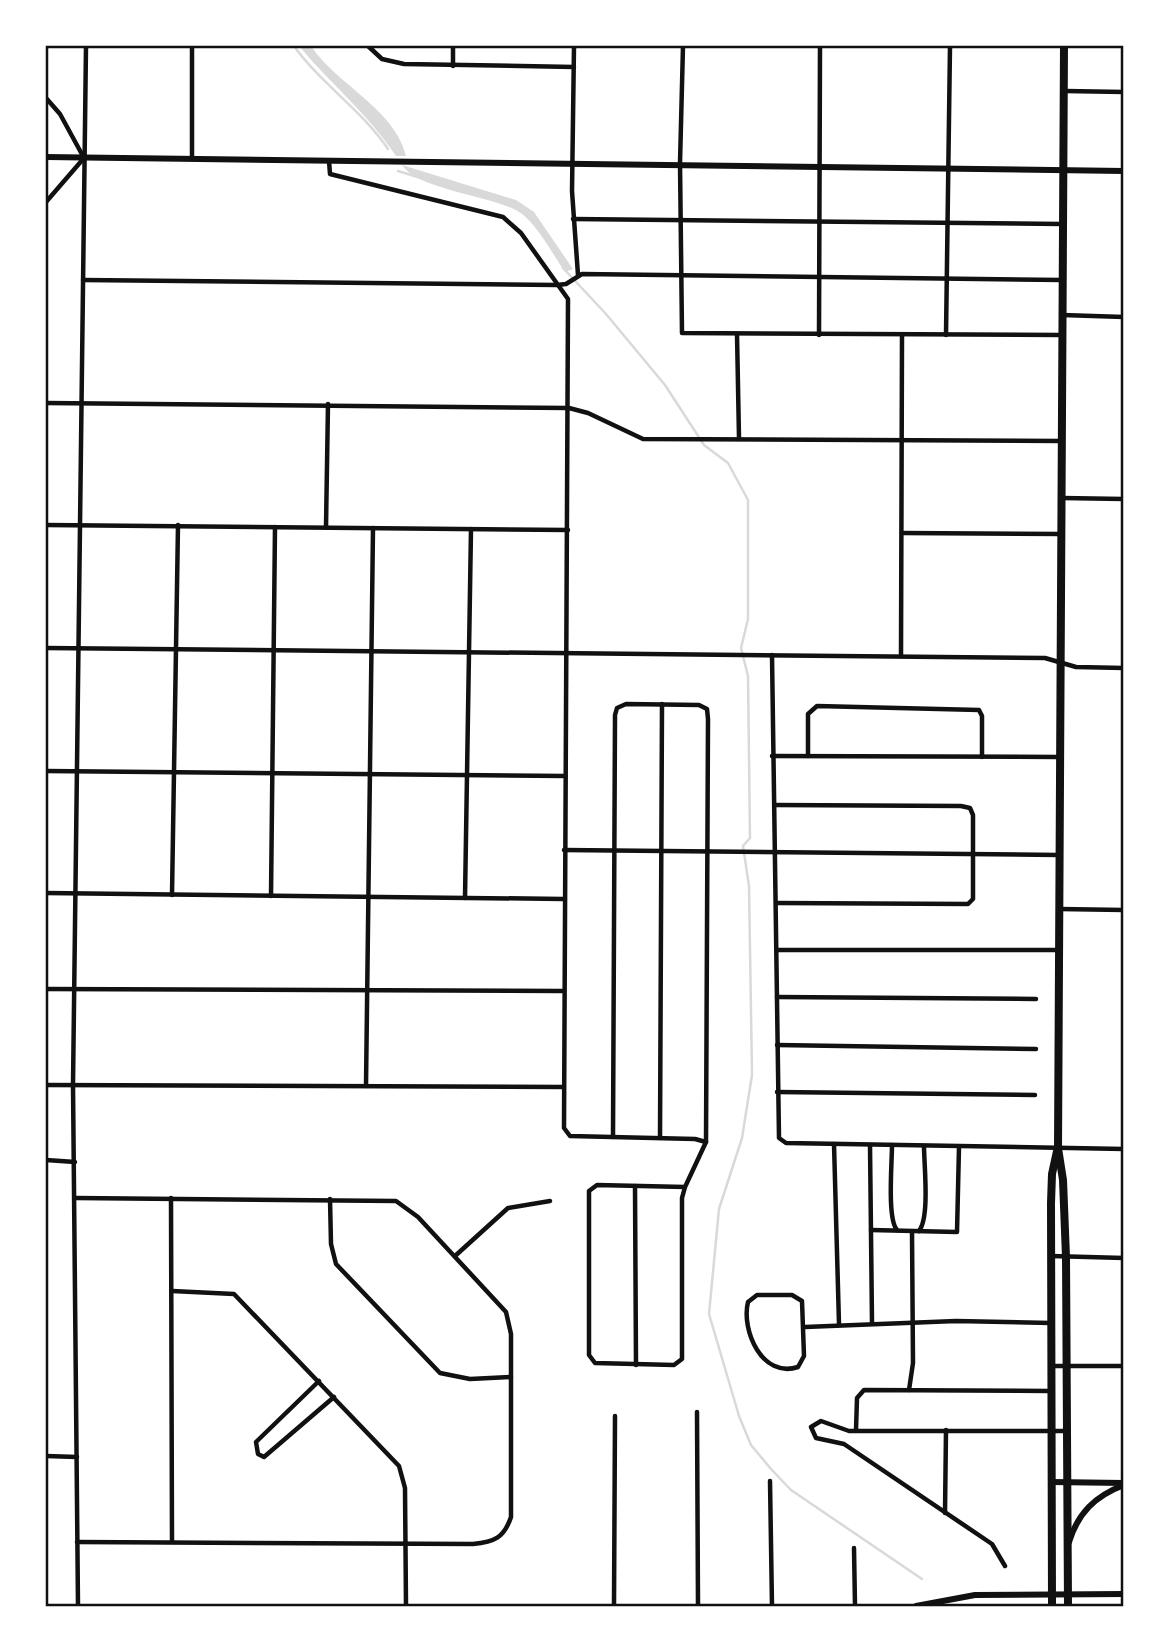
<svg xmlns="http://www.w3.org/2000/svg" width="1169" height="1652" font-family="'DejaVu Sans',sans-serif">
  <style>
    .water { fill: #d9d9d9 }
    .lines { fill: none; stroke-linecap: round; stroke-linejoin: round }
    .stream { stroke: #d9d9d9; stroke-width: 2.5 }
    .minor { stroke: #111; stroke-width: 4.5 }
    .tertiary { stroke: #111; stroke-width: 6 }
    .primary { stroke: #111; stroke-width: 8 }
    .neatline { fill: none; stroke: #111; stroke-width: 2.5 }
  </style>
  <rect width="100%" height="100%" fill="#fff"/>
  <g class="water">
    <path d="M299,46h12c26,39 83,62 95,110h-10c-28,-42 -66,-73 -97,-110z"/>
    <path d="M402,165l114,35 18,12 39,57 -8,3c-11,-16 -28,-47 -43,-58 -23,-18 -104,-23 -120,-49z"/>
  </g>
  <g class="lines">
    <g class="stream">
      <path d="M294,46c27,38 68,64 94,103"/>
      <polyline points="398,171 424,179"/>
      <polyline points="563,268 606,314 665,385 704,445 728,463 748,500 748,619 741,648 748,676 750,838 743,846 749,886 752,1075 742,1138 719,1209 709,1314 739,1416 751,1445 771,1469 791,1490 922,1579"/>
    </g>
    <g class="minor">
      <polyline points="368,46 382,59 404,64 574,67"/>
      <polyline points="574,46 572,191 578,275"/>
      <polyline points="683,46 680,163 682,333 1061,335"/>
      <polyline points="453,66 453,46"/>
      <polyline points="1065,91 1124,92"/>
      <polyline points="46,98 60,114 84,158 46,202"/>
      <polyline points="192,158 192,46"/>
      <polyline points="329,161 330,174 503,217 521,233 568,299 564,1128 570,1136 695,1139 706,1142"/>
      <polyline points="573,219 1062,224"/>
      <polyline points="83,280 557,285 566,284 582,274 1062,280"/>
      <polyline points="1062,315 1124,317"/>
      <polyline points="737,334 739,438"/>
      <polyline points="819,335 820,46"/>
      <polyline points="946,335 950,46"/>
      <polyline points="46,403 569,408 588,413 643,439 1061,441"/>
      <polyline points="1062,498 1124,499"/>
      <polyline points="46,525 568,530"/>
      <polyline points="326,527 328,404"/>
      <polyline points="902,533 1061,534"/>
      <polyline points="46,648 1045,658 1076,667 1124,668"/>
      <polyline points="772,655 779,1138 786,1143 1124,1149"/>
      <polyline points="901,656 902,335"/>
      <polyline points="772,756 1059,757"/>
      <polyline points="808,756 808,714 817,706 979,710 982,716 982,757"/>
      <polyline points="46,771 565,776"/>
      <polyline points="775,805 961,806 970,808 973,815 973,899 968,904 777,903"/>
      <polyline points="564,850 1059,855"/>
      <polyline points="46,893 563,899"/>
      <polyline points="172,895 178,525"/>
      <polyline points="271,896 275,527"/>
      <polyline points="465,898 471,529"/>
      <polyline points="1059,909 1124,910"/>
      <polyline points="777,950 1058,950"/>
      <polyline points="46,989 562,991"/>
      <polyline points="777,997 1036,999"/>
      <polyline points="777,1045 1036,1049"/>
      <polyline points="46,1085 563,1087"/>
      <polyline points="366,1086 373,528"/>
      <polyline points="777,1092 1035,1095"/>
      <polyline points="613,1137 615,715 617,708 626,704 699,705 707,709 708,719 706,1142 685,1187 682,1198 682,1359 674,1365 595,1363 589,1355 589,1191 597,1185 685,1187"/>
      <polyline points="660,1138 662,704"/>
      <polyline points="834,1144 839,1324"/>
      <polyline points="870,1145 872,1322"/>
      <path d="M892,1145c0,18 -5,74 5,85"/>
      <polyline points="46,1160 75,1162"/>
      <polyline points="635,1186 636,1365"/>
      <path d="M76,1198l320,3 22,16 88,95 5,22v183c-7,21 -17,25 -38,27l-396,-2"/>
      <polyline points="171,1198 172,1542"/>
      <polyline points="330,1199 331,1244 336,1264 440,1373 470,1379 511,1377"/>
      <polyline points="871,1230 957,1232 959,1147"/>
      <path d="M919,1231c11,-14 5,-66 5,-85"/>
      <polyline points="455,1256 508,1208 550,1201"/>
      <polyline points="1051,1256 1124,1258"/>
      <polyline points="172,1291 234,1294 399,1466 405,1488 406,1606"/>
      <path d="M757,1295h35l10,6 2,55 -6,11c-36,12 -57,-37 -50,-65z"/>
      <polyline points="805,1327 956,1321 1051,1323"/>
      <polyline points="1051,1366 1124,1366"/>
      <polyline points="319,1381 256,1442 258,1454 264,1457 334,1397"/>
      <polyline points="909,1390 913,1363 912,1232"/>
      <polyline points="697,1412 698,1606"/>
      <polyline points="856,1430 857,1398 864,1390 1050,1391"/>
      <polyline points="46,1456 77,1457"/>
      <polyline points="770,1481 772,1606"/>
      <polyline points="945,1513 946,1430"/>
      <polyline points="854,1548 855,1606"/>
      <polyline points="1005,1566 992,1544 844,1444 816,1438 811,1427 821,1421 849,1431 1066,1431"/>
      <polyline points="78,1606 73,1085 86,46"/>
      <polyline points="614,1606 615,1416"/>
    </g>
    <g class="tertiary">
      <polyline points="46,157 1124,171"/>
      <polyline points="1051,1482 1124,1483"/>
      <path d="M1069,1542c9,-29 26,-46 55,-57"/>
      <polyline points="916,1606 975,1595 1124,1594"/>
    </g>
    <g class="primary">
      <polyline points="1064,46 1058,1148 1063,1180 1066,1257 1068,1606"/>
      <polyline points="1052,1606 1051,1203 1052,1174 1057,1151"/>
    </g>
  </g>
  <rect width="1169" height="1652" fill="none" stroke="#ffffff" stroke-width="94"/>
  <rect x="47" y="47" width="1075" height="1558" class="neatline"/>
</svg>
